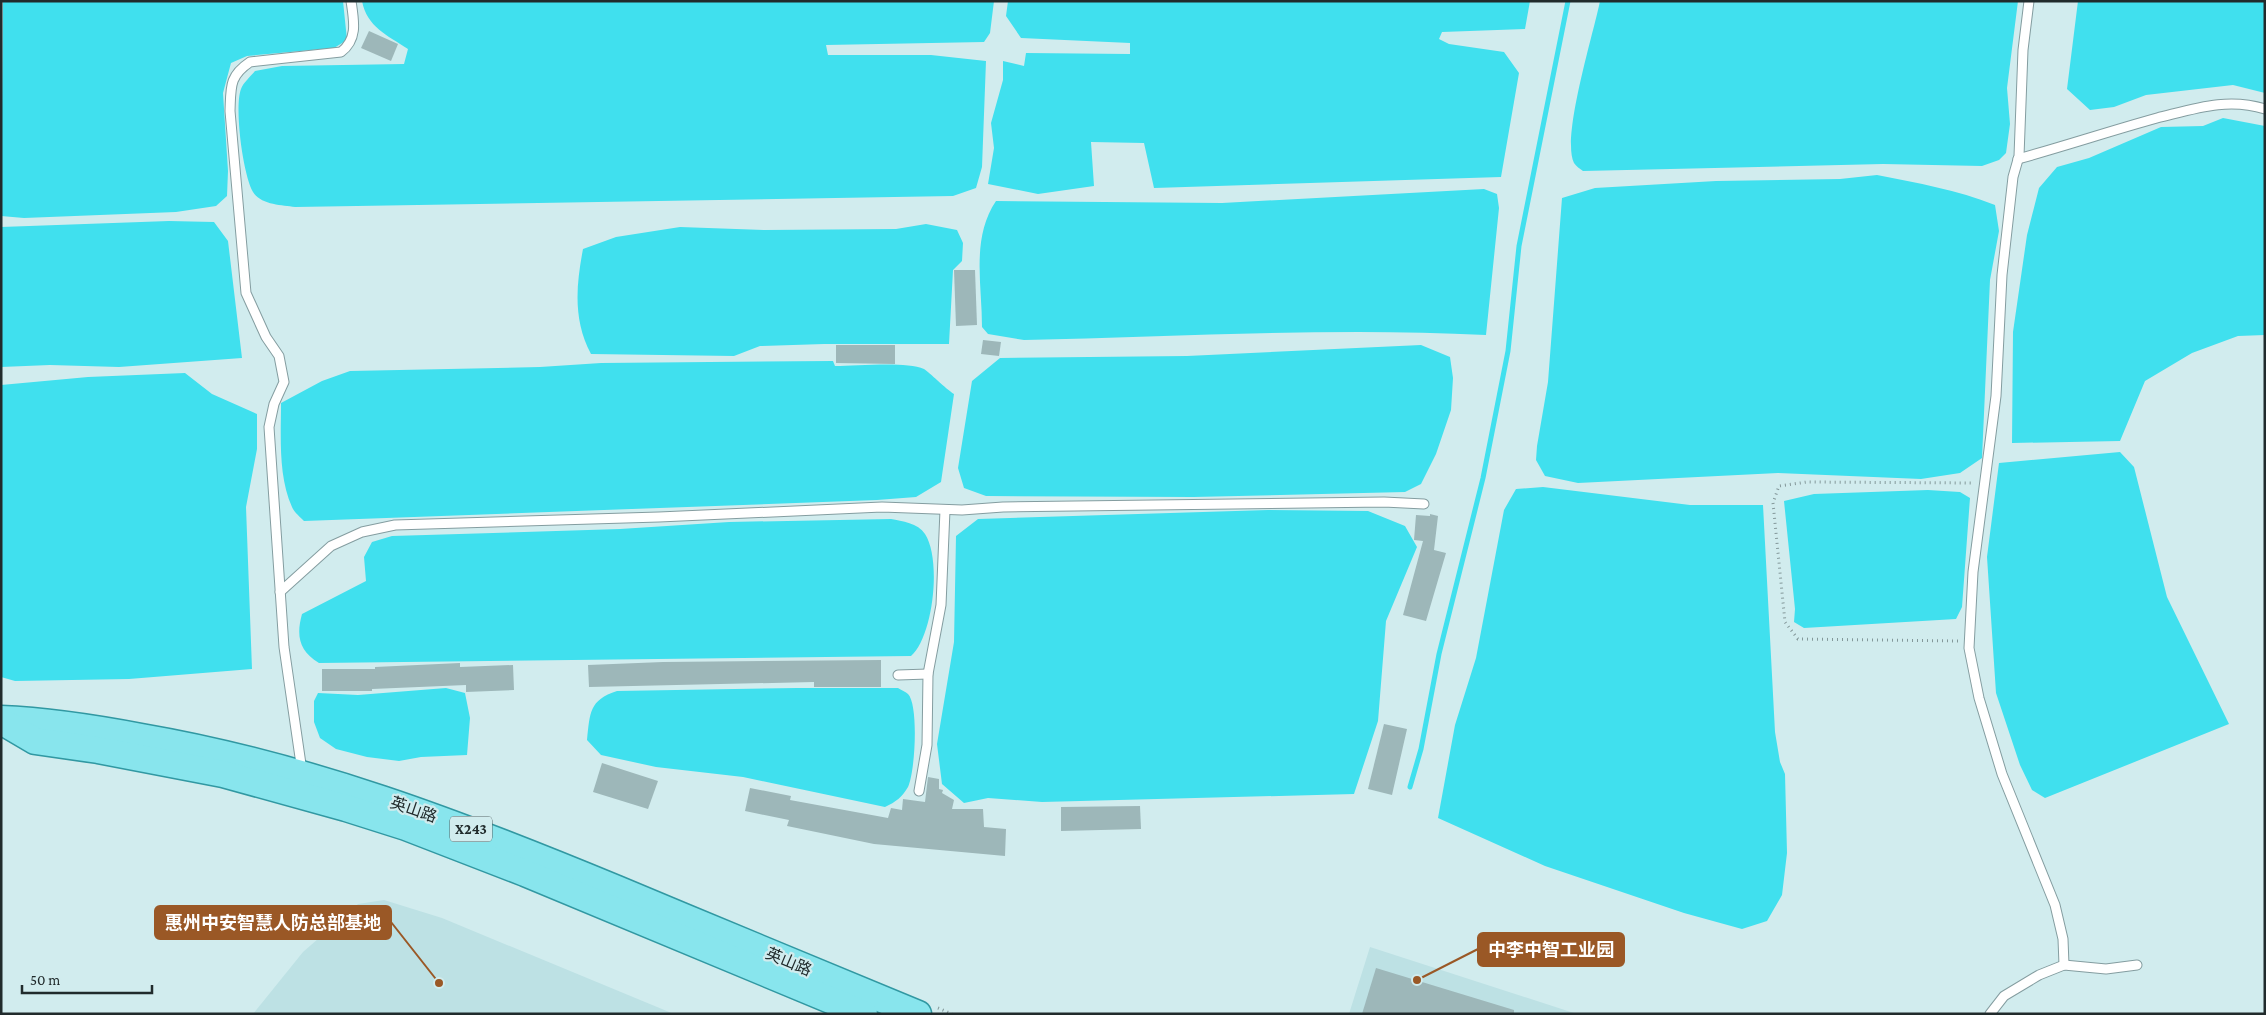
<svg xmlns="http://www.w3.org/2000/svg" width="2266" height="1015" font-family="'Crimson Pro','Noto Sans SC',serif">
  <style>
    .built { fill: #bde1e4 }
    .water { fill: #40e0ee }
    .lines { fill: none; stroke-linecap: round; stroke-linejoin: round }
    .stream { stroke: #40e0ee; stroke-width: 5 }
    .building { fill: #9db7b9 }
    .lane-casing { stroke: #849da0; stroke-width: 11 }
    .primary-casing { stroke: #3198a2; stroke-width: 29 }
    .path { stroke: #84989a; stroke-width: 3; stroke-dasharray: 1 4; stroke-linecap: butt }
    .lane { stroke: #fff; stroke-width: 9 }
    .primary { stroke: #88e5ed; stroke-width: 26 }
    .labels { text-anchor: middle; stroke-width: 4.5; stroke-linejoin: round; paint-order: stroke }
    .shield { fill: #d1ecee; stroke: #566566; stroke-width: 1 }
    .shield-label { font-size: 15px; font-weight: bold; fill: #212b2c }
    .street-label { font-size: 16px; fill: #212b2c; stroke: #d1ecee }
    .leader { fill: none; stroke: #9a5826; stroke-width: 2 }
    .callout-dot { fill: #9a5826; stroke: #d1ecee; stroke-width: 2 }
    .callout { fill: #9a5826; stroke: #9a5826; stroke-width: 2 }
    .callout-label { font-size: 18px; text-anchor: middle; font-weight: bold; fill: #fff }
  </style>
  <rect width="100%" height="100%" fill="#d1ecee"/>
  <g class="built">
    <polygon points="384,900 442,918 674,1014 253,1014 303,952 358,904"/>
    <polygon points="1370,947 1577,1014 1349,1014"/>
  </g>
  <g class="water">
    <polygon points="3,1 343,1 347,40 334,48 247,56 231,63 223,93 228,171 227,196 216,206 176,212 24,218 1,216"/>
    <path d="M362,1h632l-4,32 -6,9 -158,3 2,10h103l55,6 -4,106 -6,21 -23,8 -658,11c-13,-2 -34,-2 -42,-15 -10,-17 -19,-85 -12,-103 2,-6 10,-13 14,-18l27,-5 122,-2 4,-15c-21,-14 -41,-22 -46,-48z"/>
    <polygon points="1008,1 1530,1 1525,29 1442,32 1439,39 1449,44 1504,52 1519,73 1501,177 1154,188 1144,143 1091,142 1094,186 1038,194 988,184 994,148 991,123 1003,80 1003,61 1024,66 1026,53 1130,54 1130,43 1021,38 1006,16"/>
    <path d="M1600,1h418l-11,87 3,36 -4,29 -7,7 -17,6 -99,-2 -300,7c-3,-2 -7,-5 -9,-8 -13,-25 20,-131 26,-162z"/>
    <polygon points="2078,1 2265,1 2265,93 2233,85 2146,95 2114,107 2090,110 2067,89"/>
    <polygon points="2223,118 2265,126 2265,335 2238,336 2192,353 2145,381 2120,441 2012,443 2013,332 2027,235 2039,188 2057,167 2089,158 2161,127 2203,126"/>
    <path d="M1877,175c41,8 80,15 118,30l4,26 -9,49 -8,178 -22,15 -39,6 -143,-6 -200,10 -33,-7 -9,-16 1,-14 11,-64 14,-184 33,-10 121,-7 124,-2z"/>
    <path d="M1484,189l13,5 2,14 -13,127c-155,-8 -308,2 -462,5l-36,-6 -6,-7c0,-42 -11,-89 14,-126l226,2z"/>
    <polygon points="169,221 214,222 228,241 242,358 119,367 50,365 1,367 1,227"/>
    <path d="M926,224l31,6 6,13 -1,18 -9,9 -4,74h-125l-64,2 -26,10 -143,-2c-18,-34 -15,-68 -8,-105l33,-12 64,-10 85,3 131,-1z"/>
    <polygon points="1421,345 1450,357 1453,378 1451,410 1436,454 1421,484 1405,492 1193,497 986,496 964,488 958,468 972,381 1000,358 1187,356"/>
    <path d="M833,361l2,5c22,0 71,-5 89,3 5,3 22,20 30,25l-13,88 -25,15 -39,3 -573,21c-4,-4 -10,-9 -12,-14 -14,-31 -11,-71 -11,-104l41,-22 28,-10 190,-4 61,-4z"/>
    <polygon points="185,373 212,394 257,414 257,449 246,507 252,669 129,679 15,681 1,677 1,385 88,377"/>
    <polygon points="2120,452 2134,467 2167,597 2229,724 2045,798 2032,790 2020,765 1996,693 1987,557 1999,463"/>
    <polygon points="1543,487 1690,505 1763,505 1775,732 1780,762 1785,774 1787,853 1782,895 1767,921 1742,929 1684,913 1545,866 1438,818 1455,725 1476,658 1504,510 1516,489"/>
    <polygon points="1928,490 1960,492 1970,498 1962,607 1956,619 1804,628 1794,622 1795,609 1784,501 1814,494"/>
    <polygon points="1268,510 1368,511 1405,526 1417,547 1386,621 1378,721 1354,794 1042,802 988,798 964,803 942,784 937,744 954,642 956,536 978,519"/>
    <path d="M891,519c11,2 27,4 34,15 17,26 8,103 -14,122l-592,7c-20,-12 -23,-27 -17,-49l64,-33 -2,-24 8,-15 20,-6 228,-7 109,-7z"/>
    <polygon points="446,688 465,693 470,718 467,755 421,757 399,761 367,757 336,749 320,738 314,722 314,701 318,693 358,695"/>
    <path d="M797,688h101c3,2 8,4 10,6 11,11 7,79 0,93 -6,10 -12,15 -23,20l-142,-30 -87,-10 -55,-12 -14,-15c3,-27 2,-40 30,-49z"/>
  </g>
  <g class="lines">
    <polyline class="stream" points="1410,787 1421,749 1439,654 1483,478 1508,351 1519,246 1568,1"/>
  </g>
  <g class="building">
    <polygon points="369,31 398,44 391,61 361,48"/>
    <polygon points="954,270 975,270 977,325 956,326"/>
    <polygon points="983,340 1001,342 999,356 981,354"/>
    <polygon points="836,345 895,345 895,364 836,363"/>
    <polygon points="1430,514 1438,516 1434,550 1446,553 1426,621 1403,615 1423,541 1414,540 1416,515 1430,516"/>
    <polygon points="881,660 881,687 814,687 814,682 589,687 588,665 663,662"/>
    <polygon points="460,663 460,667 513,665 514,690 466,692 466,685 372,689 372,691 322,691 322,669 375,669 375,667"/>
    <polygon points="1384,724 1407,729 1392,795 1368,789"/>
    <polygon points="602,763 658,781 648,809 593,792"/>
    <polygon points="928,777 939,779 939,789 943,790 942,793 954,800 952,809 983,809 984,827 1006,829 1005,856 874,844 787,826 789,820 745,811 750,788 791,796 790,800 888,818 891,808 902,810 903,799 925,802"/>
    <polygon points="1140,806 1141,829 1061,831 1061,807"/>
    <polygon points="1376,968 1514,1010 1514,1014 1362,1014"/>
  </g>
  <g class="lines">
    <g class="lane-casing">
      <g id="lane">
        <polyline points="2029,1 2023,50 2019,156 2013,177 2002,275 1996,396 1973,572 1969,648 1979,698 2002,774 2055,905 2063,939 2064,965"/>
        <path d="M2018,159c47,-13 92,-28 139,-41 37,-9 70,-21 108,-9"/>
        <polyline points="280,592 331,546 362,532 395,525 659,517 882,507 962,510 1003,507 1384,502 1424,504"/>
        <polyline points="898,675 928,674"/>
        <path d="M302,771l-18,-124 -15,-220 5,-23 10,-22 -5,-26 -13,-19 -20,-44 -16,-182c1,-24 -1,-35 20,-49l91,-10c17,-13 13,-31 10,-51"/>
        <polyline points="919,791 927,745 928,674 941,605 945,510"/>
        <polyline points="1990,1014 2004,996 2039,975 2064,965 2106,969 2137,965"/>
      </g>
    </g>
    <g class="primary-casing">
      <g id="primary">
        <path d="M1,719c47,2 93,9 140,18 168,29 319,87 476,152 100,42 200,83 301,125"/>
        <polyline points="1,721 35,741 98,750 223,774 346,808 406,827 525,873 864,1014"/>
      </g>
    </g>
    <g class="path">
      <polyline points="1958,641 1798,639 1785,622 1773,503 1779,486 1807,482 1973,483"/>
      <polyline points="938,1008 952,1014"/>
    </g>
    <use href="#lane" class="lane"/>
    <use href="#primary" class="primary"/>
  </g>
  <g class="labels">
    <rect class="shield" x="450" y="816.5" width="42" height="25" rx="4"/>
    <g class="shield-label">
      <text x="471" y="834">X243</text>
    </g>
    <g class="street-label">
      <text transform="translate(414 809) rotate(19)" y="6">英山路</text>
      <text transform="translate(789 961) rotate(23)" y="6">英山路</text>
    </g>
  </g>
  <path class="leader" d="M439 983L391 922M1417 980L1478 949"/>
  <g class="callout-dot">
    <circle cx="439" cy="983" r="5"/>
    <circle cx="1417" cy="980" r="5"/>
  </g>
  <g class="callout">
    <rect x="155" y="906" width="236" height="33" rx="5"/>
    <rect x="1478" y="933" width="146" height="33" rx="5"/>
  </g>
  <g class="callout-label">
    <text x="273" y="929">惠州中安智慧人防总部基地</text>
    <text x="1551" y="956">中李中智工业园</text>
  </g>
  <rect width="2266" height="1015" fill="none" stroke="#212b2c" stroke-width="5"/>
  <path d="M22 985v8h130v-8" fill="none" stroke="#212b2c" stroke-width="2.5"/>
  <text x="30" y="985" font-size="15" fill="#212b2c" stroke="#d1ecee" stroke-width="4" paint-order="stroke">50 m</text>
</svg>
